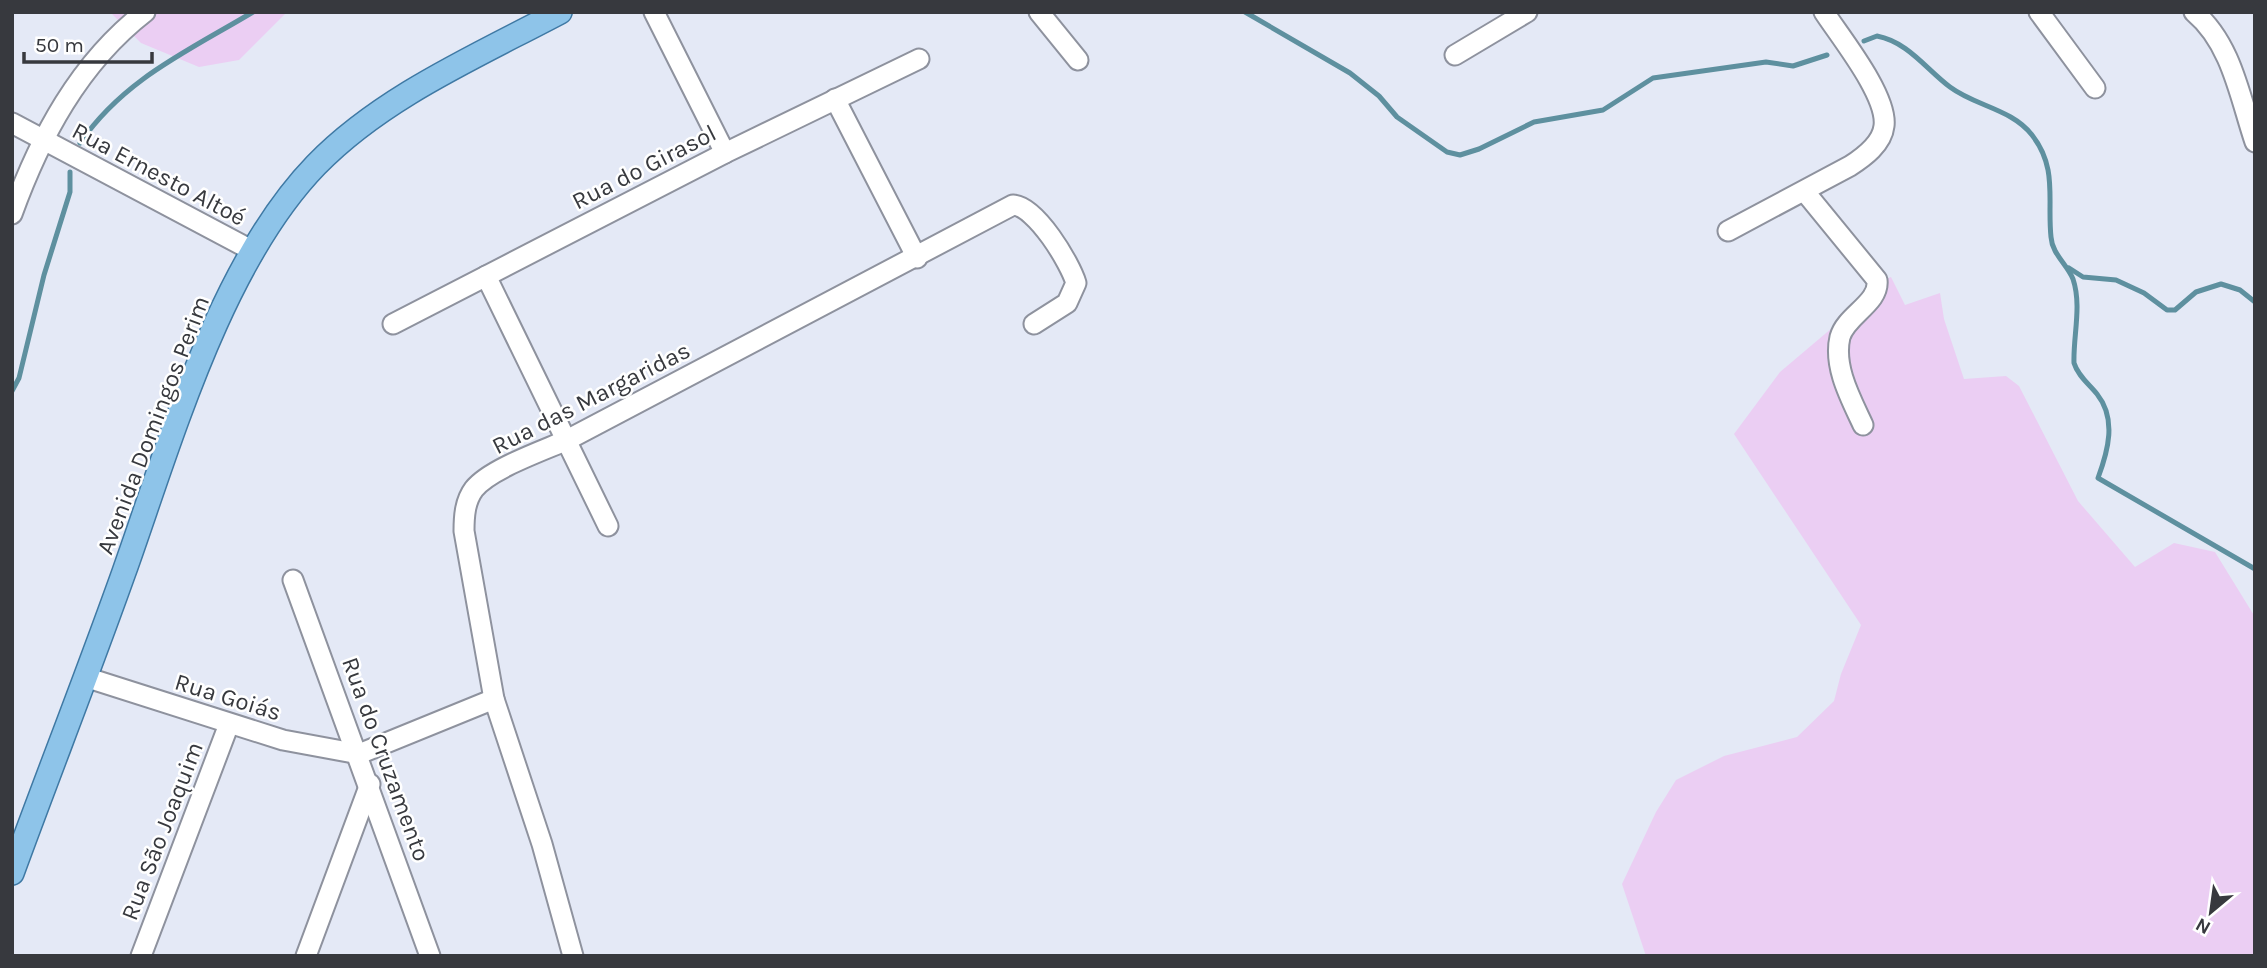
<svg xmlns="http://www.w3.org/2000/svg" width="2267" height="968" font-family="Karla,sans-serif">
  <style>
    .green { fill: #ebcef3 }
    .lines { fill: none; stroke-linecap: round; stroke-linejoin: round }
    .stream { stroke: #5e909f; stroke-width: 5 }
    .minor-casing { stroke: #8e929e; stroke-width: 23 }
    .major-casing { stroke: #3f79a4; stroke-width: 26 }
    .minor { stroke: #fff; stroke-width: 19 }
    .major { stroke: #8ec4e9; stroke-width: 23 }
    .labels { text-anchor: middle; stroke-width: 5; stroke-linejoin: round; paint-order: stroke }
    .street-label { font-size: 24px; fill: #37393e; stroke: #fff }
  </style>
  <rect width="100%" height="100%" fill="#e4e9f6"/>
  <g class="green">
    <polygon points="110,12 287,12 239,60 199,67 141,43"/>
    <polygon points="1891,277 1905,305 1940,293 1944,319 1964,379 2006,376 2019,386 2078,501 2135,567 2174,543 2215,552 2255,617 2255,956 1646,956 1622,884 1656,812 1676,780 1724,756 1797,737 1834,701 1841,674 1861,625 1734,434 1780,372 1871,295 1886,279"/>
  </g>
  <g class="lines">
    <g class="stream">
      <polyline points="1245,12 1350,73 1379,96 1397,117 1447,152 1460,155 1479,149 1534,122 1603,110 1653,78 1766,62 1793,66 1827,55"/>
      <path d="M1864,41l13,-5c31,6 49,33 73,51 25,19 62,22 82,48 26,33 15,65 19,102 1,17 16,27 22,42 9,27 0,57 1,84 4,13 15,21 23,31 20,25 11,57 1,84l157,91"/>
      <path d="M80,143c44,-64 108,-92 173,-131"/>
      <polyline points="2069,268 2083,277 2116,280 2144,293 2167,310 2175,310 2196,292 2221,284 2240,290 2255,302"/>
      <polyline points="12,391 19,378 44,275 70,192 70,172"/>
    </g>
    <g class="minor-casing">
      <g id="minor">
        <polyline points="654,12 725,153"/>
        <polyline points="1039,12 1078,60"/>
        <polyline points="2039,12 2095,88"/>
        <path d="M2194,12c38,32 46,86 61,130"/>
        <polyline points="1455,55 1527,12"/>
        <polyline points="835,99 917,258"/>
        <polyline points="12,123 253,251"/>
        <path d="M1805,192l72,88c3,23 -31,35 -37,57 -7,30 11,62 23,88"/>
        <path d="M12,214c28,-77 67,-151 133,-202"/>
        <path d="M1728,231l122,-65c14,-9 32,-22 34,-40 4,-30 -43,-88 -60,-114"/>
        <polyline points="486,276 608,526"/>
        <polyline points="393,324 725,153 919,59"/>
        <polyline points="293,580 430,956"/>
        <polyline points="85,677 283,740 359,754 494,699"/>
        <polyline points="141,956 229,724"/>
        <polyline points="306,956 370,784"/>
        <path d="M573,956l-31,-112 -48,-145 -30,-168c0,-15 1,-30 10,-42 16,-20 68,-38 93,-49l446,-235c23,1 57,58 63,78l-9,20 -33,21"/>
      </g>
    </g>
    <g class="major-casing">
      <path id="major" d="M12,873c37,-101 76,-200 112,-301 46,-129 96,-308 192,-407 66,-68 161,-109 244,-153"/>
    </g>
    <use href="#minor" class="minor"/>
    <use href="#major" class="major"/>
  </g>
  <g class="labels">
    <g class="street-label">
      <text transform="translate(644 167) rotate(-27)" y="8">Rua do Girasol</text>
      <text transform="translate(159 174) rotate(28)" y="8">Rua Ernesto Altoé</text>
      <text transform="translate(591 398) rotate(-27)" y="8">Rua das Margaridas</text>
      <text transform="translate(153 425) rotate(-69)" y="8">Avenida Domingos Perim</text>
      <text transform="translate(228 697) rotate(17)" y="8">Rua Goiás</text>
      <text transform="translate(386 759) rotate(70)" y="8">Rua do Cruzamento</text>
      <text transform="translate(162 831) rotate(-69)" y="8">Rua São Joaquim</text>
    </g>
  </g>
  <rect width="2267" height="968" fill="none" stroke="#37393e" stroke-width="28"/>
  <g transform="translate(2211 912) rotate(209)" stroke="#ffffff" stroke-width="5" paint-order="stroke">
  <path d="M0-5L12 26L0 18L-12 26Z" fill="#37393e"/>
  <text y="-10" font-size="19" font-weight="bold" text-anchor="middle" fill="#37393e">N</text>
  </g>
  <path d="M24 52v10h128v-10" fill="none" stroke="#37393e" stroke-width="3.5"/>
  <text x="35" y="52" font-size="21" fill="#37393e" stroke="#ffffff" stroke-width="5" paint-order="stroke">50 m</text>
</svg>
